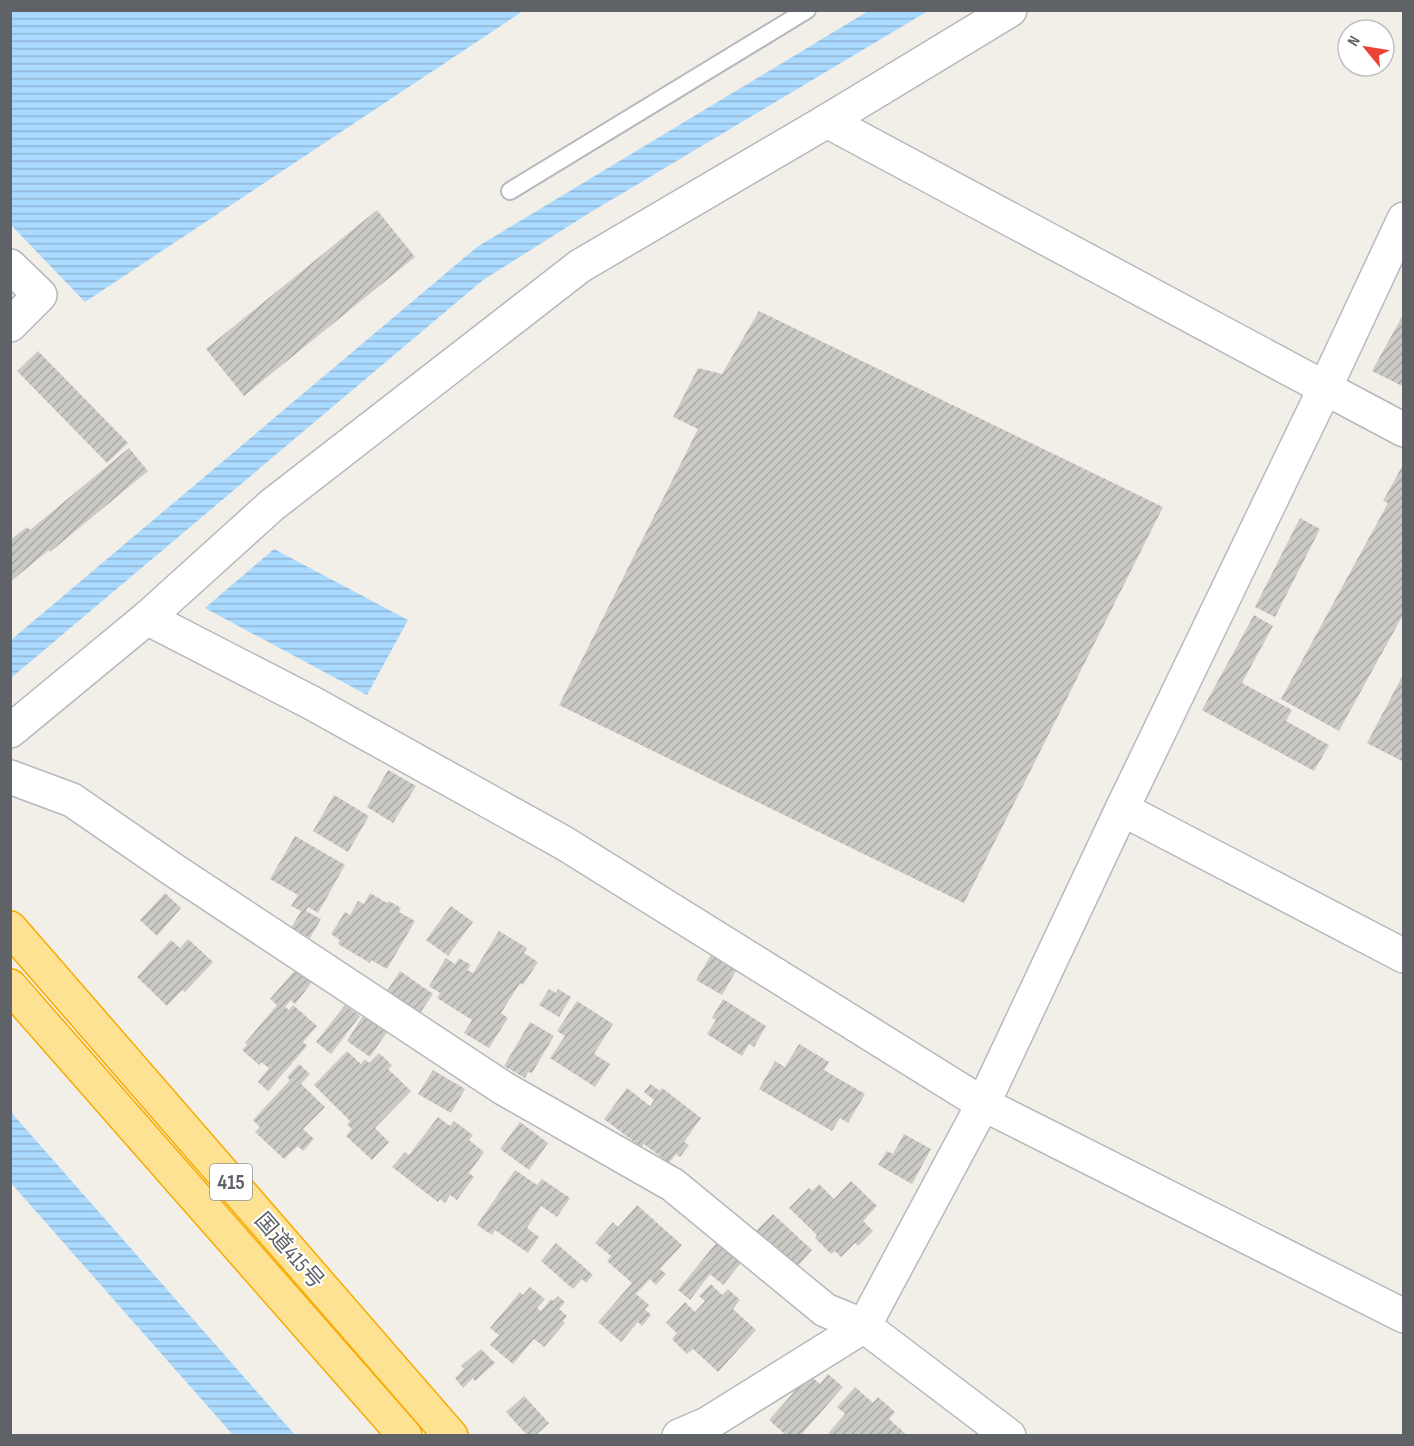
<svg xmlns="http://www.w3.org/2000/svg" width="1414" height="1446" font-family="'Sofia Sans Condensed','Noto Sans JP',sans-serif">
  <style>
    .water { fill: url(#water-rules) }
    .building { fill: url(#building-hatch) }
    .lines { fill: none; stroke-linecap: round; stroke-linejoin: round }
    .lane-casing { stroke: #b5b8bc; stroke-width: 20 }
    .street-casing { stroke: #b5b8bc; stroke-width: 36 }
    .secondary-casing { stroke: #b6babf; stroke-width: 36 }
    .highway-casing { stroke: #f9ab00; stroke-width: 36 }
    .lane { stroke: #fff; stroke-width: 16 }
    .street { stroke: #fff; stroke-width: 33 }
    .secondary { stroke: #fff; stroke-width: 33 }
    .highway { stroke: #fde293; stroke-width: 33 }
    .labels { text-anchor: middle; stroke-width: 4.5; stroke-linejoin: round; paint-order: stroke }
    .shield { fill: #fff; stroke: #8f9295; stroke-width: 1.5 }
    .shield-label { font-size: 21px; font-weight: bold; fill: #5f6368 }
    .street-label { font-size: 22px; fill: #5f6368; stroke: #fff }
  </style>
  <defs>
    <pattern id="water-rules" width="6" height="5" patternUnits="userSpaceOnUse" patternTransform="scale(1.5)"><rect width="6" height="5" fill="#aadaff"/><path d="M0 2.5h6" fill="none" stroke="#8eb4d2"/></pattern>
    <pattern id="building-hatch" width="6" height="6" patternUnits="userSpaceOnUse" patternTransform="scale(1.5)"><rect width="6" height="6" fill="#cccac5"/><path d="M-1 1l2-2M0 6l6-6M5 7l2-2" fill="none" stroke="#a9a8a4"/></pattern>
  </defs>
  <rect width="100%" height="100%" fill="#f1efe8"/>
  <g class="water">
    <polygon points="11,10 523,10 523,11 85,302 11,225"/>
    <polygon points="870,10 928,11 591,212 483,280 11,678 11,640 477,247"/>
    <polygon points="274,549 408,620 367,695 205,608"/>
    <polygon points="10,1111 295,1435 233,1435 11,1183"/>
  </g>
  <g class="building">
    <polygon points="377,210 415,257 244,396 206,349"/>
    <polygon points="759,311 1163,507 964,903 559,705 698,429 673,417 698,368 722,374"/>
    <polygon points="1404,313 1404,387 1372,371"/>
    <polygon points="38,351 128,443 107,463 17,371"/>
    <polygon points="129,448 148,471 50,552 49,550 10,582 10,540 27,527 30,530"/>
    <polygon points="1404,463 1404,613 1339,731 1281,699 1388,503 1383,501"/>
    <polygon points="1300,518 1320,529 1275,617 1255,607"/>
    <polygon points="1254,615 1273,626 1242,683 1292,710 1286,721 1329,745 1314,771 1202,710"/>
    <polygon points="1404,673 1404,762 1367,743"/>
    <polygon points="388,770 416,786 393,823 367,807"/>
    <polygon points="334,795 369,816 348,852 313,831"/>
    <polygon points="295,836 345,865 318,913 308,907 306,911 321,919 310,938 291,928 301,911 291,906 298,895 270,879"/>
    <polygon points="165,893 181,908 157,936 140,920"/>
    <polygon points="370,893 387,903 389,901 401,908 399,912 415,921 387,969 371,960 370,963 338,944 340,940 331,934 345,912 350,915 358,901 364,904"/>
    <polygon points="451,906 473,922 448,956 426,940"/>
    <polygon points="499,931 527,948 524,953 538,962 523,985 520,983 501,1013 508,1018 489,1048 464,1033 472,1020 437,998 440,993 429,986 446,958 455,964 459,958 471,965 467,970 473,973"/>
    <polygon points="188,939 213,962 185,992 182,990 167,1006 137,977 171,940 180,948"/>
    <polygon points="711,955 736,971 722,995 696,980"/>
    <polygon points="296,969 312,982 295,1004 291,1000 285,1007 289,1010 293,1005 317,1026 303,1042 307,1046 268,1091 258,1082 269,1068 261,1062 259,1065 242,1050 247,1045 245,1043 277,1005 270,999"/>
    <polygon points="400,971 433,994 418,1016 385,994"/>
    <polygon points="549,989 556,993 558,989 571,997 559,1017 539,1005"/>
    <polygon points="723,999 766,1026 754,1047 749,1044 742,1056 707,1034 716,1020 712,1018"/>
    <polygon points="577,1001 613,1024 594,1054 610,1064 595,1087 550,1058 565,1036 557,1031"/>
    <polygon points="345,1005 360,1016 331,1054 316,1042"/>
    <polygon points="363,1016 387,1032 370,1057 347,1041"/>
    <polygon points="530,1022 554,1036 532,1073 528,1072 525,1078 504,1066"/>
    <polygon points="799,1044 829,1062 824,1070 865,1094 848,1123 840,1118 832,1131 759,1089 775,1061 785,1067"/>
    <polygon points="347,1051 361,1064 365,1059 369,1063 379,1053 392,1065 388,1069 411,1091 375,1128 389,1142 372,1160 346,1136 352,1129 347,1124 350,1121 314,1085"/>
    <polygon points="299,1064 310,1074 301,1084 325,1107 303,1129 314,1139 303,1151 298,1146 284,1159 255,1132 260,1127 253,1120 290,1080 287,1077"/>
    <polygon points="433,1070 465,1089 451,1113 418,1094"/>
    <polygon points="650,1084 660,1091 662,1088 701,1118 684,1142 689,1145 680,1157 676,1154 669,1163 644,1144 641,1147 604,1119 627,1088 650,1106 654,1100 644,1092"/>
    <polygon points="438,1117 450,1126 454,1121 473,1135 469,1140 484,1152 469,1173 474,1177 457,1200 450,1195 445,1203 440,1199 438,1202 392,1167 405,1152 409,1155"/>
    <polygon points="520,1122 548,1143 529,1170 500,1149"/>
    <polygon points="904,1134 931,1149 912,1184 878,1165 887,1151 893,1154"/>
    <polygon points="515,1170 537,1185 542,1179 570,1198 557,1217 541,1206 527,1228 539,1237 528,1253 495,1230 492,1235 477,1225"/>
    <polygon points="851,1181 877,1206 863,1221 873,1231 858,1246 855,1243 841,1257 835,1251 831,1254 815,1238 817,1235 789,1208 809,1188 812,1191 819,1184 834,1199"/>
    <polygon points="637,1205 682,1245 660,1269 666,1274 656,1285 650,1279 636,1294 649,1305 645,1309 651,1315 642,1326 638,1322 621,1342 598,1322 632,1283 607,1261 611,1256 595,1243 613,1222 618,1227"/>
    <polygon points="773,1214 812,1250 796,1268 756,1231"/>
    <polygon points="556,1243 593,1275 586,1283 582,1279 573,1289 541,1261"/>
    <polygon points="716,1243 741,1263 723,1285 710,1274 690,1300 678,1290"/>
    <polygon points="711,1284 722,1295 728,1289 740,1300 733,1309 756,1330 718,1372 693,1349 687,1354 672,1339 677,1333 666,1323 685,1302 695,1312 705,1301 699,1296"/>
    <polygon points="530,1287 545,1299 537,1308 541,1311 551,1299 553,1301 558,1296 565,1302 559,1309 567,1316 563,1321 565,1323 544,1347 534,1339 513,1364 490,1345 499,1335 490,1328 520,1292 523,1295"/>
    <polygon points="481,1349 495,1363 475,1381 473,1378 463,1388 455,1378 464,1369 461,1366"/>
    <polygon points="828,1374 843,1387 800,1436 787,1436 769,1420 809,1375 820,1384"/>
    <polygon points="855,1387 873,1403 878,1397 895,1412 889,1419 908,1436 826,1436 845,1414 837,1407"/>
    <polygon points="524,1396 549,1423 535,1436 528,1436 506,1412"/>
  </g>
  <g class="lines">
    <g class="lane-casing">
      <polyline id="lane" points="510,191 807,10"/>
    </g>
    <g class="street-casing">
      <g id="street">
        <polyline points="10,266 40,295 10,325"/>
        <polyline points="1325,388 1404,430"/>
        <polyline points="147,618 312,703 564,843 983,1104 1404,1316"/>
        <polyline points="10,731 147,618 272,505 580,266 827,121 1010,10"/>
        <polyline points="10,777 72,800 175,871 503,1088 673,1185 825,1310 864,1326 1009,1436"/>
      </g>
    </g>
    <g class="secondary-casing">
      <g id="secondary">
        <polyline points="827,121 1325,388"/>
        <polyline points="1122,809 1404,956"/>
        <polyline points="679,1436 707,1424 864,1326 983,1104 1122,809 1325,388 1404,219"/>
      </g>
    </g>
    <g class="highway-casing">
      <g id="highway">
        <polyline points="10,928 451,1436"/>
        <polyline points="10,986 405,1436"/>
      </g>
    </g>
    <use href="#lane" class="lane"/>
    <use href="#street" class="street"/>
    <use href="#secondary" class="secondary"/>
    <use href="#highway" class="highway"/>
  </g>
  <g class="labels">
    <rect class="shield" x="210" y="1164" width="42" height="36" rx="4.5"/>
    <g class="shield-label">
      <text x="231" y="1189">415</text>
    </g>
    <g class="street-label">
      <text transform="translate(290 1250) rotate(49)" y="8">国道415号</text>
    </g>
  </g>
  <rect width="1414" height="1446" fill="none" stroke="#5f6368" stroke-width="24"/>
  <g transform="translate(1366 48) rotate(300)"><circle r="28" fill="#ffffff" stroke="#bfc1c3" stroke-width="1.5"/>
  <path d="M0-4.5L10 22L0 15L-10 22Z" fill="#ea4335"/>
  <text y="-9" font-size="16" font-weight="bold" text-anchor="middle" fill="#5f6368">N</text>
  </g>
</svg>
